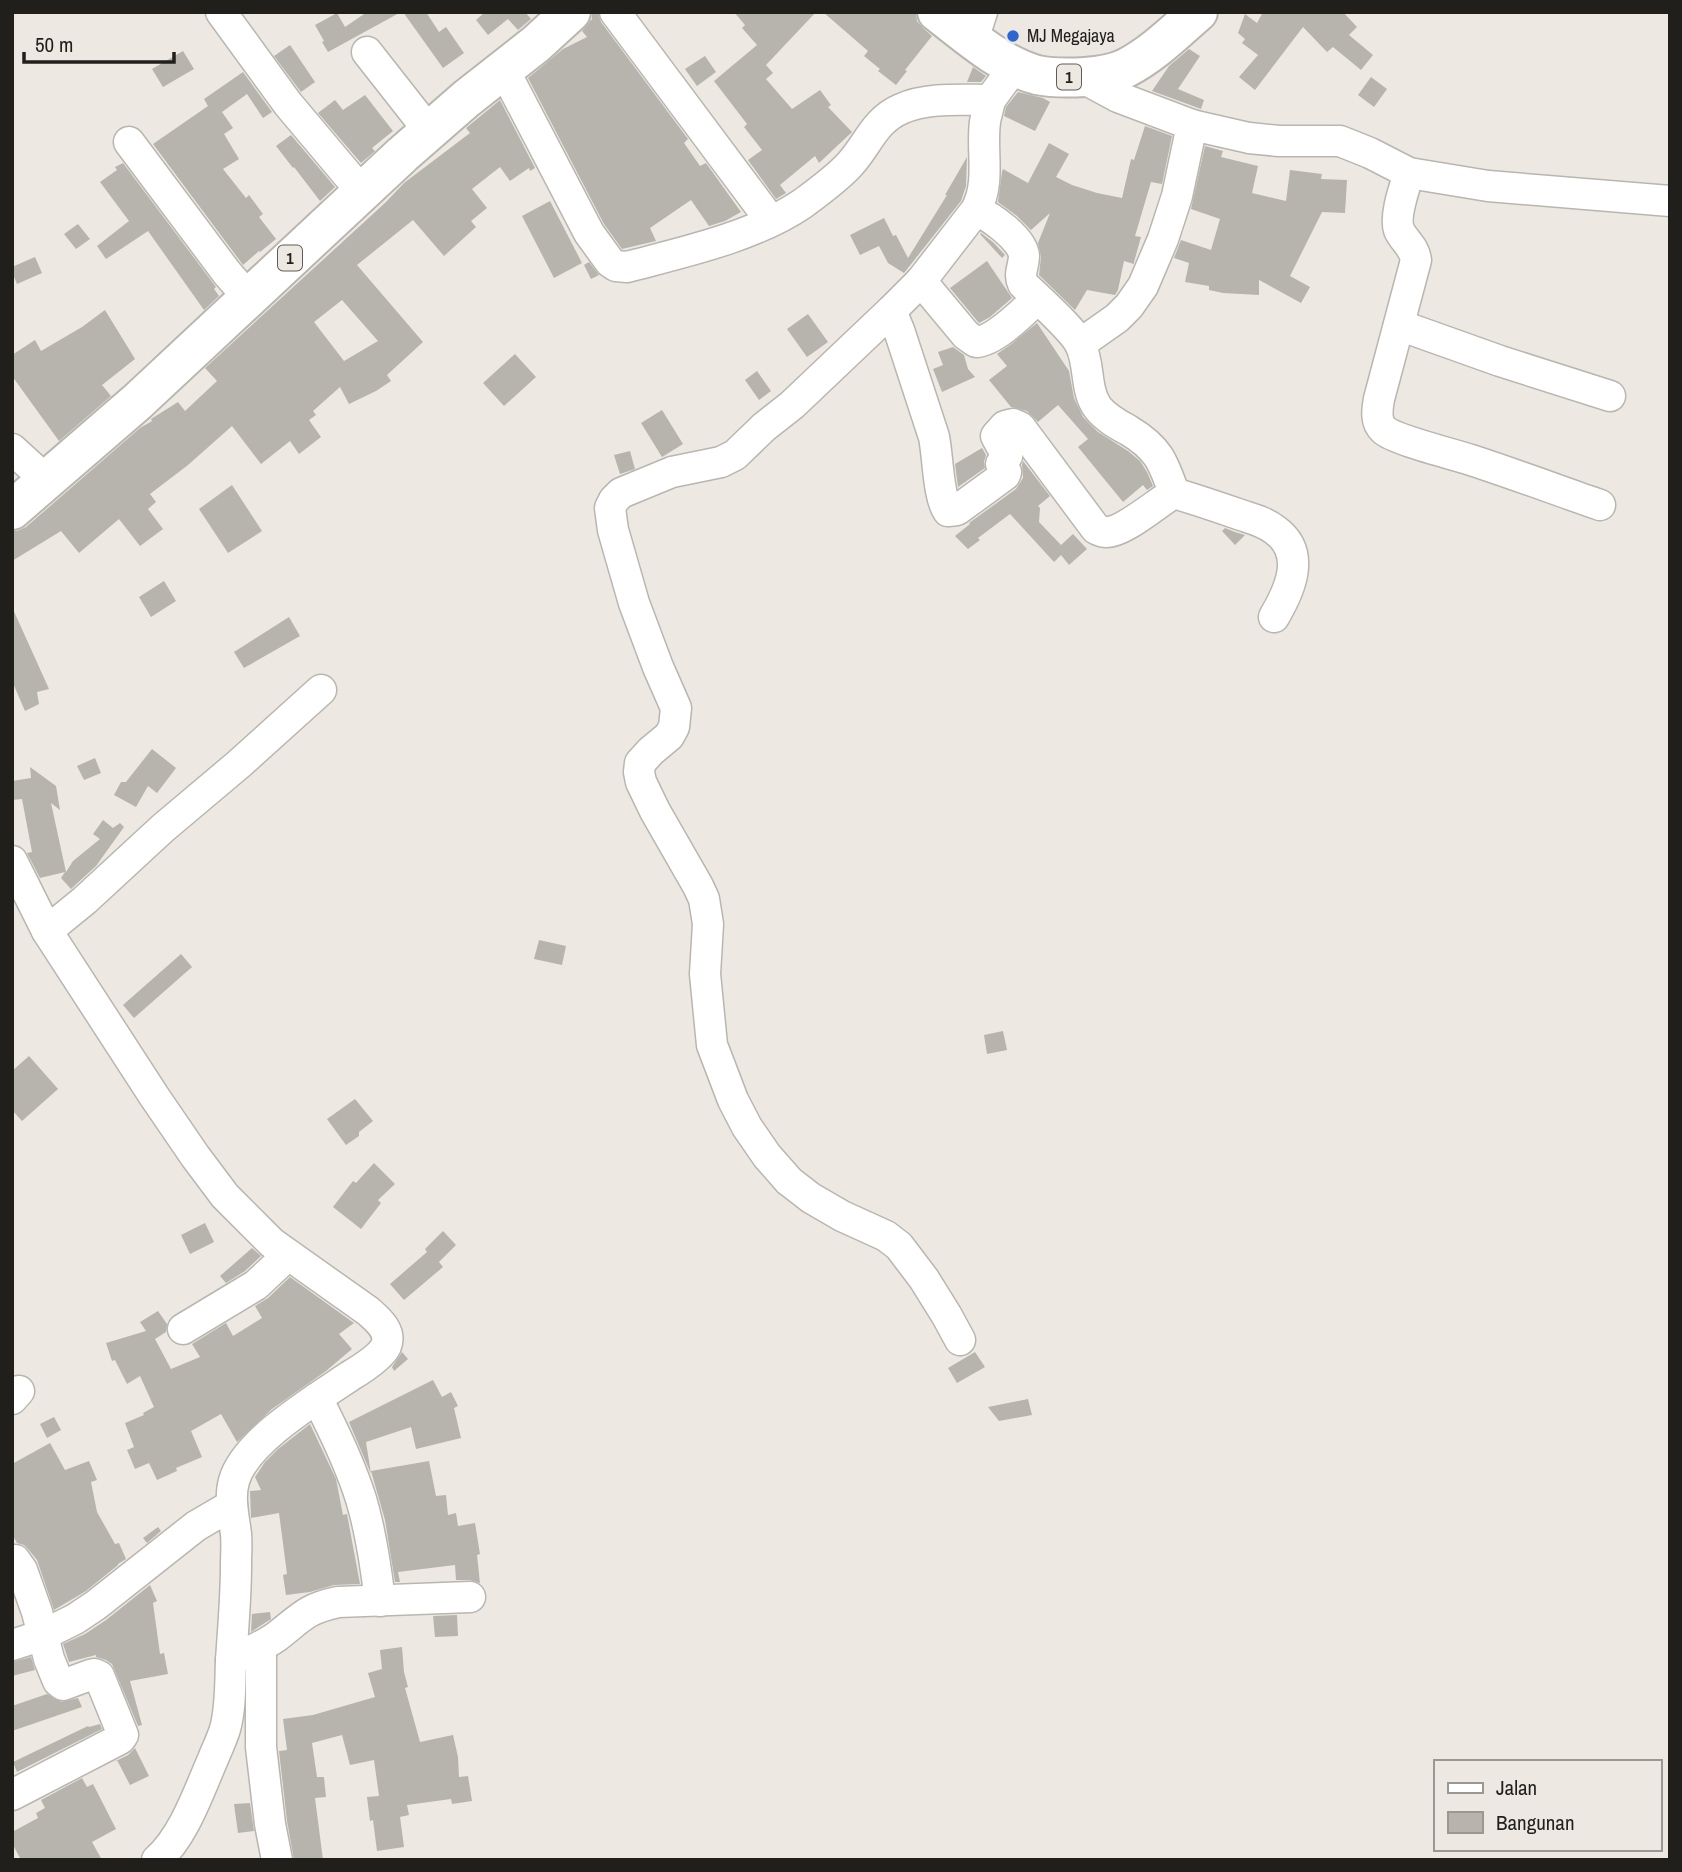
<svg xmlns="http://www.w3.org/2000/svg" width="1682" height="1872" font-family="'Archivo Narrow',sans-serif">
  <style>
    .building { fill: #b7b3ad; fill-rule: evenodd }
    .lines { fill: none; stroke-linecap: round; stroke-linejoin: round }
    .minor-casing { stroke: #b9b6af; stroke-width: 33 }
    .highway-casing { stroke: #b9b6af; stroke-width: 42 }
    .minor { stroke: #fff; stroke-width: 30 }
    .highway { stroke: #fff; stroke-width: 38 }
    .poi-dot { fill: #2b66d3; stroke: #ede9e2; stroke-width: 2.5 }
    .labels { text-anchor: middle; stroke-width: 5; stroke-linejoin: round; paint-order: stroke }
    .shield { fill: #ede9e2; stroke: #5e5c57; stroke-width: 2 }
    .shield-label { font-size: 16px; font-weight: bold; fill: #201f1c }
    .poi-label { font-size: 18px; fill: #201f1c; stroke: #ede9e2; text-anchor: start }
  </style>
  <rect width="100%" height="100%" fill="#ede9e2"/>
  <g class="building">
    <polygon points="367,12 401,12 328,52 322,42 324,41 315,25 337,13 345,27"/>
    <polygon points="403,12 426,12 439,32 446,27 464,53 443,68"/>
    <polygon points="485,12 525,12 531,19 518,30 508,19 488,35 476,20"/>
    <polygon points="592,12 598,12 601,22 688,139 684,143 700,166 706,163 741,212 725,221 709,226 691,200 650,228 656,241 622,249 604,224 528,78 563,49 587,37 582,31 592,19"/>
    <polygon points="734,12 816,12 766,65 773,73 766,79 792,109 820,90 831,105 828,107 852,132 819,163 815,156 780,185 786,193 776,199 748,160 762,150 744,127 747,124 714,81 757,45 742,28 745,25"/>
    <polygon points="823,12 916,12 917,21 924,29 932,36 905,70 907,71 896,85 878,71 880,69 864,56 868,51"/>
    <polygon points="1263,12 1343,12 1357,27 1349,35 1373,55 1361,70 1333,47 1327,52 1303,27 1255,90 1239,77 1258,55 1242,43 1245,39 1238,33 1245,14 1257,23"/>
    <polygon points="290,45 315,82 301,92 274,56"/>
    <polygon points="1189,49 1200,56 1178,89 1204,100 1201,109 1152,91 1169,66"/>
    <polygon points="183,51 194,69 163,87 152,69"/>
    <polygon points="705,56 716,72 697,86 685,69"/>
    <polygon points="973,67 986,76 981,82 967,82"/>
    <polygon points="243,72 272,112 263,118 247,94 222,112 233,128 224,134 239,159 223,169 246,198 249,195 263,214 259,217 276,239 260,252 259,251 243,265 153,144 208,106 204,99"/>
    <polygon points="1371,77 1387,89 1374,107 1358,95"/>
    <polygon points="1018,92 1043,98 1050,102 1035,131 1004,116 1006,107"/>
    <polygon points="365,95 393,131 372,148 375,151 361,163 318,113 335,100 343,110"/>
    <path d="M500,100l35,68 -5,3 -1,-3 -19,13 -10,-14 -28,22 15,19 -16,13 5,6 -32,29 -31,-36 -56,45 66,77 -36,33 4,6 -15,10 -27,13 -9,-17 -27,24 3,4 -7,5 12,17 -22,17 -9,-13 -29,23 -29,-38 -44,39 -38,29 6,8 -8,7 15,20 -23,17 -21,-27 -40,34 -18,-22 -49,30v-30h5l9,-4 114,-99 12,-7 -1,-2 27,-17 7,9 32,-30 -12,-13 181,-166 18,-19 66,-50 -4,-5zM342,300l36,41 -34,20 -30,-39z"/>
    <polygon points="1145,126 1172,136 1162,184 1151,182 1135,236 1141,237 1134,262 1134,264 1124,261 1118,290 1115,295 1087,290 1075,310 1039,275 1041,257 1038,243 1050,213 1031,230 1017,216 998,202 1002,172 1003,169 1028,183 1049,143 1069,154 1056,177 1072,185 1097,193 1122,198 1131,159 1134,160"/>
    <polygon points="291,135 335,187 320,201 294,167 293,168 276,146"/>
    <polygon points="1205,146 1223,151 1221,157 1258,166 1252,193 1286,201 1290,170 1322,174 1321,179 1347,180 1345,213 1322,212 1290,276 1310,287 1301,303 1259,280 1259,295 1223,293 1209,290 1209,286 1185,282 1189,263 1174,258 1181,240 1211,250 1220,219 1191,209"/>
    <polygon points="967,157 966,186 961,201 904,273 888,263 879,246 860,255 850,235 884,218 893,236 896,235 908,258 947,195 945,195"/>
    <polygon points="123,163 216,287 214,289 219,296 204,310 148,231 106,259 97,246 129,221 100,182 117,170 115,167"/>
    <polygon points="550,201 582,263 554,278 522,216"/>
    <polygon points="78,224 90,239 76,249 64,234"/>
    <polygon points="981,233 994,243 1005,255 1002,258 980,234"/>
    <polygon points="35,257 42,273 17,284 12,272 12,267"/>
    <polygon points="987,261 1012,298 990,317 979,323 950,288"/>
    <polygon points="589,262 599,275 591,279 584,265"/>
    <polygon points="105,310 135,359 102,385 111,396 59,441 12,376 12,355 35,340 41,351 82,327"/>
    <polygon points="808,314 828,342 807,357 787,329"/>
    <polygon points="1037,323 1069,371 1074,398 1083,417 1098,432 1128,451 1140,461 1147,472 1153,486 1147,490 1143,485 1123,502 1078,447 1088,439 1058,405 1038,422 1027,411 1011,407 989,380 1007,366 997,354 1010,345"/>
    <polygon points="953,347 964,355 968,369 975,377 942,392 933,369 943,365 938,352"/>
    <polygon points="515,354 536,377 504,406 483,383"/>
    <polygon points="757,371 771,391 759,400 745,380"/>
    <polygon points="662,410 683,444 662,457 641,423"/>
    <polygon points="982,448 986,455 984,462 985,468 958,487 955,464"/>
    <polygon points="630,451 635,469 620,474 614,455"/>
    <polygon points="1023,461 1050,496 1038,506 1040,508 1039,522 1061,545 1073,534 1087,549 1069,565 1061,555 1054,562 1010,514 978,538 980,540 968,549 955,536 970,524 969,523 1016,489 1023,478 1022,465"/>
    <polygon points="232,485 262,531 228,553 199,509"/>
    <polygon points="1225,528 1235,532 1245,535 1235,545 1222,531"/>
    <polygon points="164,581 176,601 151,617 139,597"/>
    <polygon points="12,607 49,689 37,692 39,704 25,711 12,681"/>
    <polygon points="289,617 300,636 244,668 234,652"/>
    <polygon points="152,749 176,768 157,793 148,786 136,807 114,795 121,782 126,782"/>
    <polygon points="95,758 101,773 84,780 77,766"/>
    <polygon points="30,767 56,786 60,810 51,803 66,872 73,861 100,839 93,834 103,820 113,828 120,823 124,827 96,866 71,889 61,878 65,872 40,878 27,853 32,852 22,799 12,800 12,781 31,778"/>
    <polygon points="539,940 566,946 562,965 534,959"/>
    <polygon points="181,954 192,967 134,1018 123,1005"/>
    <polygon points="1003,1031 1007,1050 987,1054 984,1035"/>
    <polygon points="29,1056 58,1089 22,1121 12,1110 12,1071"/>
    <polygon points="355,1099 373,1121 359,1132 359,1136 346,1145 327,1119"/>
    <polygon points="374,1163 395,1184 378,1200 381,1203 361,1229 333,1207 353,1181 356,1183"/>
    <polygon points="205,1223 214,1242 190,1254 181,1235"/>
    <polygon points="443,1231 456,1245 439,1262 443,1267 404,1300 390,1284 427,1252 425,1249"/>
    <polygon points="252,1248 261,1256 245,1271 226,1283 220,1276"/>
    <polygon points="290,1277 354,1323 339,1334 352,1349 326,1371 272,1409 237,1442 221,1414 191,1431 202,1457 176,1468 177,1471 157,1480 149,1463 135,1469 127,1450 134,1447 125,1423 144,1415 143,1413 154,1407 140,1376 127,1384 115,1360 112,1361 106,1343 146,1331 140,1322 158,1311 167,1324 166,1332 155,1339 171,1369 200,1357 192,1344 226,1323 233,1336 262,1318 255,1306 268,1298"/>
    <polygon points="402,1352 408,1359 394,1371 392,1367"/>
    <polygon points="975,1352 985,1367 957,1383 948,1368"/>
    <polygon points="433,1380 442,1397 451,1392 458,1406 454,1408 461,1438 416,1449 411,1427 366,1442 371,1474 349,1422"/>
    <polygon points="1028,1399 1032,1415 999,1421 988,1407"/>
    <polygon points="54,1417 61,1430 47,1438 40,1424"/>
    <polygon points="310,1424 336,1479 343,1515 347,1514 360,1584 334,1585 310,1592 286,1595 283,1575 287,1574 279,1513 251,1518 250,1491 261,1490 255,1477 265,1462 278,1449"/>
    <polygon points="50,1443 65,1470 89,1461 97,1480 91,1482 97,1512 115,1544 119,1543 126,1559 118,1564 118,1565 86,1591 54,1610 37,1560 29,1550 24,1545 17,1543 12,1534 12,1464"/>
    <polygon points="429,1461 436,1496 446,1495 448,1515 456,1513 458,1526 475,1523 480,1554 477,1555 480,1583 470,1580 456,1580 455,1565 398,1572 400,1582 395,1582 385,1520 371,1471"/>
    <polygon points="158,1527 161,1531 147,1543 143,1538"/>
    <polygon points="150,1585 157,1601 153,1603 160,1654 164,1653 168,1674 130,1681 142,1725 138,1726 112,1664 106,1660 96,1657 96,1655 69,1662 63,1644 85,1634 106,1620"/>
    <polygon points="270,1612 271,1619 251,1632 252,1614"/>
    <polygon points="457,1615 458,1636 435,1637 433,1616"/>
    <polygon points="402,1647 404,1672 408,1687 405,1688 420,1742 453,1735 458,1757 459,1777 468,1776 472,1801 452,1804 451,1799 407,1805 409,1815 400,1817 404,1847 377,1851 373,1820 370,1821 367,1797 379,1796 374,1760 350,1765 342,1735 312,1743 317,1777 324,1777 326,1797 315,1798 323,1860 294,1860 287,1821 279,1751 287,1750 283,1719 313,1715 375,1697 368,1673 382,1669 380,1650"/>
    <polygon points="31,1657 35,1670 12,1676 12,1662"/>
    <polygon points="47,1694 61,1702 78,1698 82,1707 12,1731 12,1706"/>
    <polygon points="100,1724 102,1729 17,1772 13,1762 88,1726 89,1727"/>
    <polygon points="135,1748 149,1776 130,1785 117,1760 114,1762 128,1755"/>
    <polygon points="82,1778 87,1787 93,1784 116,1829 92,1842 102,1860 21,1860 12,1843 12,1832 38,1818 36,1813 45,1808 41,1800"/>
    <polygon points="250,1803 254,1831 238,1833 234,1804"/>
  </g>
  <g class="lines">
    <g class="minor-casing">
      <g id="minor">
        <polyline points="221,12 288,104 362,192"/>
        <polyline points="615,12 771,221"/>
        <polyline points="973,40 982,12"/>
        <polyline points="367,52 429,131"/>
        <path d="M504,70l85,163 21,29 6,4 11,1c57,-15 126,-30 175,-63 15,-11 37,-27 49,-41 17,-19 24,-43 50,-54 26,-12 61,-9 89,-9l25,-34"/>
        <polyline points="1081,77 1118,97 1192,125 1249,138 1279,141 1340,141 1370,153 1409,173 1488,186 1670,201"/>
        <polyline points="129,142 227,273 249,298"/>
        <path d="M1409,173c-4,13 -15,43 -10,57 5,11 15,16 17,30l-37,139c-2,11 -4,23 5,31 11,10 69,24 87,30 43,14 86,30 129,45"/>
        <path d="M976,210c15,7 47,29 48,46 0,11 -6,17 -1,28 13,13 52,47 58,62 9,20 4,45 17,62 8,10 19,16 30,22 30,18 35,31 46,63"/>
        <path d="M921,281l45,54 10,7c19,-1 47,-30 61,-43"/>
        <path d="M891,311l8,19 35,107c4,19 4,60 14,74l9,-1 48,-35 1,-3 -5,-8 6,-8 -11,-20 9,-10 8,-2 7,3 76,102c3,1 6,3 10,3 17,1 52,-30 68,-39 23,7 44,14 67,22 12,4 24,7 34,15 32,23 15,60 -1,87"/>
        <polyline points="1399,325 1500,361 1610,396"/>
        <polyline points="1080,344 1117,318 1129,306 1143,286 1163,239 1177,196 1192,125"/>
        <polyline points="12,449 47,481"/>
        <path d="M12,861l35,70 107,165 41,60 30,40 47,47 96,68c10,9 24,20 18,35 -5,11 -26,24 -36,30 -34,23 -105,65 -116,105 -5,17 0,36 2,53 1,10 0,21 0,32 0,31 -3,63 -5,95 -1,22 0,47 -6,68 -3,10 -8,20 -12,30 -14,32 -29,77 -56,101"/>
        <polyline points="47,931 85,900 163,828 239,764 321,690"/>
        <polyline points="183,1329 256,1285 288,1255"/>
        <path d="M960,1340l-13,-24 -23,-37 -25,-33 -13,-10 -44,-20 -31,-18 -22,-17 -22,-25 -20,-29 -14,-27 -21,-55 -7,-71 3,-50 -4,-25 -6,-13 -43,-75 -14,-29 -2,-10 1,-9 11,-12 18,-15 5,-9 2,-19 -18,-41 -24,-64 -21,-73 -3,-22 4,-8 7,-7 51,-21 49,-10 14,-7 29,-28 28,-22 99,-94 30,-30 55,-71c15,-28 5,-58 9,-88 1,-7 4,-15 5,-22"/>
        <path d="M317,1398c17,33 33,66 44,101 10,33 15,68 19,102"/>
        <polyline points="12,1399 19,1391"/>
        <polyline points="12,1560 15,1560 22,1570 37,1612 49,1659 58,1681 63,1685 90,1675 94,1674 99,1676 123,1735 120,1739 12,1795"/>
        <polyline points="12,1645 43,1635 75,1619 96,1605 196,1526 232,1505"/>
        <polyline points="261,1646 261,1747 270,1824 277,1860"/>
        <path d="M231,1660c15,-7 31,-13 45,-23 25,-19 29,-28 62,-35l132,-5"/>
      </g>
    </g>
    <g class="highway-casing">
      <g id="highway">
        <path d="M937,12c30,23 63,53 100,63 15,3 32,3 48,2 14,-1 28,-3 41,-9 27,-14 49,-36 72,-56"/>
        <polyline points="12,510 137,402 403,154 466,99 536,44 571,12"/>
      </g>
    </g>
    <use href="#minor" class="minor"/>
    <use href="#highway" class="highway"/>
  </g>
  <circle class="poi-dot" cx="1013" cy="36" r="7"/>
  <g class="labels">
    <g class="shield">
      <rect x="1057" y="64.5" width="24" height="25" rx="5"/>
      <rect x="278" y="245.5" width="24" height="25" rx="5"/>
    </g>
    <g class="shield-label">
      <text x="1069" y="83">1</text>
      <text x="290" y="264">1</text>
    </g>
    <g class="poi-label">
      <text x="1027" y="42">MJ Megajaya</text>
    </g>
  </g>
  <rect width="1682" height="1872" fill="none" stroke="#201f1c" stroke-width="28"/>
  <rect x="1434" y="1760" width="228" height="91" fill="#ede9e2" stroke="#9b9893" stroke-width="2"/>
  <rect x="1448" y="1783" width="35" height="10" fill="#ffffff" stroke="#9b9893" stroke-width="2"/>
  <text x="1496" y="1795" font-size="21" fill="#201f1c">Jalan</text>
  <rect x="1448" y="1812" width="35" height="21" fill="#b7b3ad" stroke="#9b9893" stroke-width="2"/>
  <text x="1496" y="1830" font-size="21" fill="#201f1c">Bangunan</text>
  <path d="M24 52v10h150v-10" fill="none" stroke="#201f1c" stroke-width="3.5"/>
  <text x="35" y="52" font-size="21" fill="#201f1c" stroke="#ede9e2" stroke-width="5" paint-order="stroke">50 m</text>
</svg>
